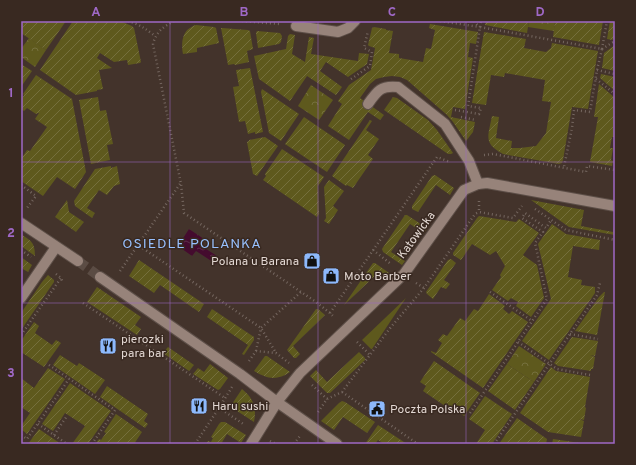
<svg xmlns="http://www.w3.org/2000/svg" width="636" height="465" font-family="Overpass,sans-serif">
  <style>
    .grass { fill: #5e591d }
    .park { fill: url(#park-crowns) }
    .garden { fill: url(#garden-furrows) }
    .water { fill: url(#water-ripples) }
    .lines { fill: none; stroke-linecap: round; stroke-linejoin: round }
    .minor-tunnel { stroke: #5b4c44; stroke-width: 10; stroke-dasharray: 10 5; stroke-linecap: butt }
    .service-casing { stroke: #5d4f48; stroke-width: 12 }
    .minor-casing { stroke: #5d4f48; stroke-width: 12 }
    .path { stroke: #756760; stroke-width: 2.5; stroke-dasharray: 1 3; stroke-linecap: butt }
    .service { stroke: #97837a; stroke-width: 10 }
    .minor { stroke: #97837a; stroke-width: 10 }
    .grid { fill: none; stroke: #9f68c6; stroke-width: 1; stroke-opacity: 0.55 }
    .labels { text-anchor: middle; stroke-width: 3; stroke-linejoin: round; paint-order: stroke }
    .street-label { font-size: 12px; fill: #e2d7d2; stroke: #392921 }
    .poi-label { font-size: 12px; fill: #e2d7d2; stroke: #392921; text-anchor: start }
    .quarter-label { font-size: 14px; letter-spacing: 1px; fill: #97c0fe; stroke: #392921 }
    .neatline { fill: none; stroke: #9f68c6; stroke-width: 1.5 }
    .grid-label { font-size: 13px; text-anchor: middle; font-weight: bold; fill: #9f68c6 }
  </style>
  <defs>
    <pattern id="park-crowns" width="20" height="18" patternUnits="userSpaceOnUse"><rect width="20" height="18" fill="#5e591d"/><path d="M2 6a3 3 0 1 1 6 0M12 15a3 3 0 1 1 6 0" fill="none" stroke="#75703d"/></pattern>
    <pattern id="garden-furrows" width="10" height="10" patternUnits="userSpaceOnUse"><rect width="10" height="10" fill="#5e591d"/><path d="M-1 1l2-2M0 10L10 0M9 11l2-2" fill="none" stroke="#75703d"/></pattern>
    <pattern id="water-ripples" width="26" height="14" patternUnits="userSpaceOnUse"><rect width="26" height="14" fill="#440b2e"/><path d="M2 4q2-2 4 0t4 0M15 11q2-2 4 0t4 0" fill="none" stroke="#5f2e4b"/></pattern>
  </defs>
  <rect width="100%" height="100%" fill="#43332b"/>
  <polygon class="grass" points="406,298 372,349 371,349 362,340"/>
  <g class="park">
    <polygon points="529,21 555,21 554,31 528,27"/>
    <polygon points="29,38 46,50 35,67 21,57 21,49"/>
    <polygon points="311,85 333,100 319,120 298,106"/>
    <polygon points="519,346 546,364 534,382 507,364"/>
  </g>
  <g class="garden">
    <polygon points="21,21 66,21 46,50 21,33"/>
    <polygon points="73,21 120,21 132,26 134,28 141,62 140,63 128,65 127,60 114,62 100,53 97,58 112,68 99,70 103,89 97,90 97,91 76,95 40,70"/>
    <polygon points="486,21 529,21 527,33 485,25"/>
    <polygon points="555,21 603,21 599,45 553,37"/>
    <polygon points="610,21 615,21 615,38 612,40 607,39"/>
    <polygon points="430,24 478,32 476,44 470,43 468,57 473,58 465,109 453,107 451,117 475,122 473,132 466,141 453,122 447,115 407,80 400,77 392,76 384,77 376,79 370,84 360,98 384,115 380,120 368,112 349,140 328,126 342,104 338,101 349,85 371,70 375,48 369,46 368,45 372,28 374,27 386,29 386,30 393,31 389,53 399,54 399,58 423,62 426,48 431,49 435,30 429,28"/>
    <path d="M196,25l18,2 2,1 3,15 -22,5v4l-14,2c-2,-12 -1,-25 13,-29z"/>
    <polygon points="221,28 222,28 248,30 250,31 253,49 247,51 249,62 235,65 234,64 228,65"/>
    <polygon points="257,31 280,33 282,36 281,42 279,44 258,48 256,33"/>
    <path d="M484,32l42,7 -2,9 22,4 5,-4 1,-5 46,8 -10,58 -16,-2 -9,53 -1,3 -3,1 -56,-10c-20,-11 -15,-17 -11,-38l7,1 -3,21 16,3 -1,7h9l16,-2 10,-13 5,-31 -9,-1 3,-21 -40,-7 -1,4 -13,-2 -5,30 -14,-2z"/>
    <polygon points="290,34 295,35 292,54 305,62 309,37 314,38 311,54 358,61 359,53 369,54 367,64 348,77 326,62 320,71 342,87 336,95 307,76 290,101 259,79 254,56 286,49 288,36"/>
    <polygon points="615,45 615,71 602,68 604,53"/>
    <polygon points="21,64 32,71 21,87"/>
    <polygon points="250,68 263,132 255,134 255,132 248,134 245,121 239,122 233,87 239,86 236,70"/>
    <polygon points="601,74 615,77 615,91 600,78"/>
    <polygon points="36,75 72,99 86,172 75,189 57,177 43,196 21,181 21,159 27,150 30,151 47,127 35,119 39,113 38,113 36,114 27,108 24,111 21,109 21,103 22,101 21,100 24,95 23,94"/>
    <polygon points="599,84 615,98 615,118 613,129 615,130 615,137 612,137 610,148 613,148 611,160 613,161 612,166 590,162 598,117 594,117"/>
    <polygon points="262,89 299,114 281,141 269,133 261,92"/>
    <polygon points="98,97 100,111 106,110 113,144 107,145 110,160 91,164 79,100"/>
    <polygon points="393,97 397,98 428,120 437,130 453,153 451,154 448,154 384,110"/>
    <polygon points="304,117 345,145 327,172 285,144"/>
    <polygon points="370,120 372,121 366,130 379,139 368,155 373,159 353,188 347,185 346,186 332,176"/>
    <polygon points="265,137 278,146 257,176 253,174 247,142 249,141 249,140"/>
    <polygon points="282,149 324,177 318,186 319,214 317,217 263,180 266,176 265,174"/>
    <polygon points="111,166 111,168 117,166 120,184 114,186 107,195 99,190 87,208 95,213 92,218 75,206 74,201 95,169"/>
    <polygon points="435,175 454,188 450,195 436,185 418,212 412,209 412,206 432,176"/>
    <polygon points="329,180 344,191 333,206 338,210 329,224 324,221 326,218 324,187"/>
    <polygon points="67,200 69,212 84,222 76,232 55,217"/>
    <polygon points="531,200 584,210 581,226 613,232 615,223 615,235 569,227"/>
    <polygon points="405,215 407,215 427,228 424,233 410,224 391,252 405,261 402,265 383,252 382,249"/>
    <polygon points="479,216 516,222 519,219 539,233 523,255 537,265 544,298 531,317 516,306 518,302 511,298 508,301 492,290 501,277 500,275 505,266 496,251 490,255 472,244 461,260 453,255 453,253 477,218"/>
    <polygon points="552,224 566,234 600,240 599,250 573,246 568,277 582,280 581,285 595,287 595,293 549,360 522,341 551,299 538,244"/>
    <path d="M21,234c10,7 14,8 14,22l-14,-10z"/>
    <polygon points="21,257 32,265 28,272 21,268"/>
    <polygon points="451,259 456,263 444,280 450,284 446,289 441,287 433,299 427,294 426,292 448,260"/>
    <polygon points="139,260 204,304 199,312 160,285 154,293 129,276"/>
    <polygon points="373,263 375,263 392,275 388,278 379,272 344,305"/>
    <polygon points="48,275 54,280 54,282 21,330 21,313 42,282"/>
    <polygon points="97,287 141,317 135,325 141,329 137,335 87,302"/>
    <polygon points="604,292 605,292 597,335 575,331 599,297"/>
    <polygon points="489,294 505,306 503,309 509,314 512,311 528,322 483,388 431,352 431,351 436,353 442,343 438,340 443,334 447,336 460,318 465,321 474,309 478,311"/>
    <polygon points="212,309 254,337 254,340 244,355 242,354 248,345 207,317"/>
    <polygon points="316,309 318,309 325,315 293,346 300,354 296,358 294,358 288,351 287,350"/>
    <polygon points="34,322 39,326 35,333 52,345 56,340 61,343 44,367 21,352 21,341"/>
    <polygon points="572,337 598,341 595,356 590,355 595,357 593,369 591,369 591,371 558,366 554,363"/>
    <polygon points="168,347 194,365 189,371 163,353"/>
    <polygon points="359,352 365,358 365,360 330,393 327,393 310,376 316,370 327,382"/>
    <polygon points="60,355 77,366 79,363 105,380 95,394 53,365"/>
    <path d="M265,356h2l23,16c-13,9 -23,7 -36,-1z"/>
    <polygon points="434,361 480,393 464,416 447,404 445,406 423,391 426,386 420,382"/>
    <polygon points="210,364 228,378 220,389 218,390 193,374 198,368 204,372"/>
    <polygon points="507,364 534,382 515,410 488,391"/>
    <polygon points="551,367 556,371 590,377 585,407 586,408 584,420 579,419 584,421 581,437 548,432 520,413"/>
    <polygon points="48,368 65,379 27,434 21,429 21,426 30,413 21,407 21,378 34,388"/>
    <polygon points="70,383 111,411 88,444 72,444 85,426 65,413 53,431 42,424"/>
    <polygon points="107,386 148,414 144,421 148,424 145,428 100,397"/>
    <path d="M242,389c11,9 15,18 12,33l-20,-13 -2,-2v-3z"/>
    <polygon points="485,396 512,414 492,444 476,444 485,430 469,419"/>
    <polygon points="342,401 345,402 375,422 367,433 343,417 334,430 321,421 339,403"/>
    <polygon points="116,414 142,432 134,444 95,444 99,439 101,440 106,433 104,432"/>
    <polygon points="517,418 547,439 546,444 499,444"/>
    <polygon points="221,422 225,422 246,435 241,443 227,434 221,444 206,444 208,441 211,442 213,438 211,437 219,424"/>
    <polygon points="378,425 407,444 384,444 378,440 375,444 365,444"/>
    <polygon points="39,429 61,444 28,444"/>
    <polygon points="553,439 580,443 580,444 552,444"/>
  </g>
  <polygon class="water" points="189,229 204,239 200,245 220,258 216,264 196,251 192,256 178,246"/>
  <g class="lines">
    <polyline class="minor-tunnel" points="78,261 100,277"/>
    <g class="service-casing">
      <polyline id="service" points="277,402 300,373 404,274 464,190 478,184 487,183 615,206"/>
    </g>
    <g class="minor-casing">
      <g id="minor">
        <polyline points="296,26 338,32 348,28 355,21"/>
        <path d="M368,104c9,-13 13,-19 30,-17l47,37 24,37 9,23"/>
        <polyline points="21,223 78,261"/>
        <polyline points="100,277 240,374 277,402 337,444"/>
        <polyline points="21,298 56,247"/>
        <polyline points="251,444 277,402"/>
      </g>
    </g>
    <g class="path">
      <path d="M128,21c11,3 18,8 27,15"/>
      <path d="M174,21c-11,6 -18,11 -21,23l28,140 3,29 132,89 14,11 4,4"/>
      <polyline points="242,21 280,24"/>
      <polyline points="440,21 480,27"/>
      <polyline points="474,21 479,27"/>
      <polyline points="480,27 481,21"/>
      <polyline points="602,49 607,21"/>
      <polyline points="602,49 615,41"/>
      <polyline points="597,70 615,74"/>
      <polyline points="351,79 370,66 372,52 364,48 368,31"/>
      <polyline points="596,79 615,94"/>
      <polyline points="455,110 479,114 481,108 468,106 480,27 602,49 597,70 590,112 574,110 572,128 564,167"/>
      <polyline points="461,117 476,120"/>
      <polyline points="484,155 493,154 586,172 587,166 615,170"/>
      <polyline points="180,184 138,245 261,328 276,353"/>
      <polyline points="21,185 36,196 27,208"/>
      <polyline points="479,201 479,212 513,218 522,206"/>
      <polyline points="535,209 566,230 615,240"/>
      <polyline points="21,250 31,257"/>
      <polyline points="373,250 391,264"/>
      <polyline points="120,271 138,245"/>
      <polyline points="56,274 61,278 63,283"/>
      <polyline points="416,283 424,288"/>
      <polyline points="490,292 532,321"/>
      <polyline points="83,303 225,398"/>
      <polyline points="330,313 437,157 450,162"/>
      <polyline points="570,334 598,339"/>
      <polyline points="21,335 61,278"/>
      <polyline points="357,342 370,355"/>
      <polyline points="518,342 557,369 590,375"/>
      <polyline points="256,351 261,328 301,292"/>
      <polyline points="249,361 256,351 276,353 289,363"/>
      <polyline points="49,365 115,410 92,444"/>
      <polyline points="312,385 327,399"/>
      <polyline points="232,387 219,408 245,425"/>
      <polyline points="342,392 418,444"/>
      <polyline points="318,412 327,399 342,392 391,327 424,288 475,214 479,212"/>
      <polyline points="470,413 547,299 535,243 543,232 522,218 525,213 546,228 551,220"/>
      <polyline points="38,424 67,444"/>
      <polyline points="21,435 27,439 69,379"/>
      <polyline points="54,435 67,416"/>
      <polyline points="270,441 276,444"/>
      <polyline points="195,444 219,408"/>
      <polyline points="294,444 300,436"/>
      <polyline points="494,444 597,295 600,283"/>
    </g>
    <use href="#service" class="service"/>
    <use href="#minor" class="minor"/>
  </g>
  <path class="grid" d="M170,21v423M318,21v423M466,21v423M21,162h594M21,303h594"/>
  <defs>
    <g id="shop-square" transform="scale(0.9)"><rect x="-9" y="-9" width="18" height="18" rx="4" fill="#8db9fc" stroke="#392921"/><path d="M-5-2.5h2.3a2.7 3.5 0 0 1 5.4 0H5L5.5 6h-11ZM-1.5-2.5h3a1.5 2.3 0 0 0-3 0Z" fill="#111"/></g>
    <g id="restaurant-square" transform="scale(0.9)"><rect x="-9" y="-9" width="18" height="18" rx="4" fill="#8db9fc" stroke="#392921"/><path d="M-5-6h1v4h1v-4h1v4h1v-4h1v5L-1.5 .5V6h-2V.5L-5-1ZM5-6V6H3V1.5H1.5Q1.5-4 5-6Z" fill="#111"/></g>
    <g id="civic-square" transform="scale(0.9)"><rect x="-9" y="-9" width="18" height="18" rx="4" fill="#8db9fc" stroke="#392921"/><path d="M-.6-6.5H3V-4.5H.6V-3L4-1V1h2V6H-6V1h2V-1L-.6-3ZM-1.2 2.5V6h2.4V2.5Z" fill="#111"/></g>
  </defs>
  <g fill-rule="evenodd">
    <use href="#shop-square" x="312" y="261"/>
    <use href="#shop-square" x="331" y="276"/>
    <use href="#restaurant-square" x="108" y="346"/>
    <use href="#restaurant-square" x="199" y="406"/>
    <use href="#civic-square" x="377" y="409"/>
  </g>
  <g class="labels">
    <g class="street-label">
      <text transform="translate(416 235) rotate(-54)" y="4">Katowicka</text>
    </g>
    <g class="poi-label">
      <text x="299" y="265" text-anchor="end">Polana u Barana</text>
      <text x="344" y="280">Moto Barber</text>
      <text x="121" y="343">pierozki<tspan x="121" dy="14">para bar</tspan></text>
      <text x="212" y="410">Haru sushi</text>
      <text x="390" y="413">Poczta Polska</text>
    </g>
    <g class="quarter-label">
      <text x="192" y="248">OSIEDLE POLANKA</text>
    </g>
  </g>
  <rect width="636" height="465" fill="none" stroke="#392921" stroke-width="44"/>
  <rect x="22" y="22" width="592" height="421" class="neatline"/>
  <g class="grid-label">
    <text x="96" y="16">A</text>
    <text x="244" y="16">B</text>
    <text x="392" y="16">C</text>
    <text x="540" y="16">D</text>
    <text x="11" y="97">1</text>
    <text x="11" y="237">2</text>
    <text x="11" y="377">3</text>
  </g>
</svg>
